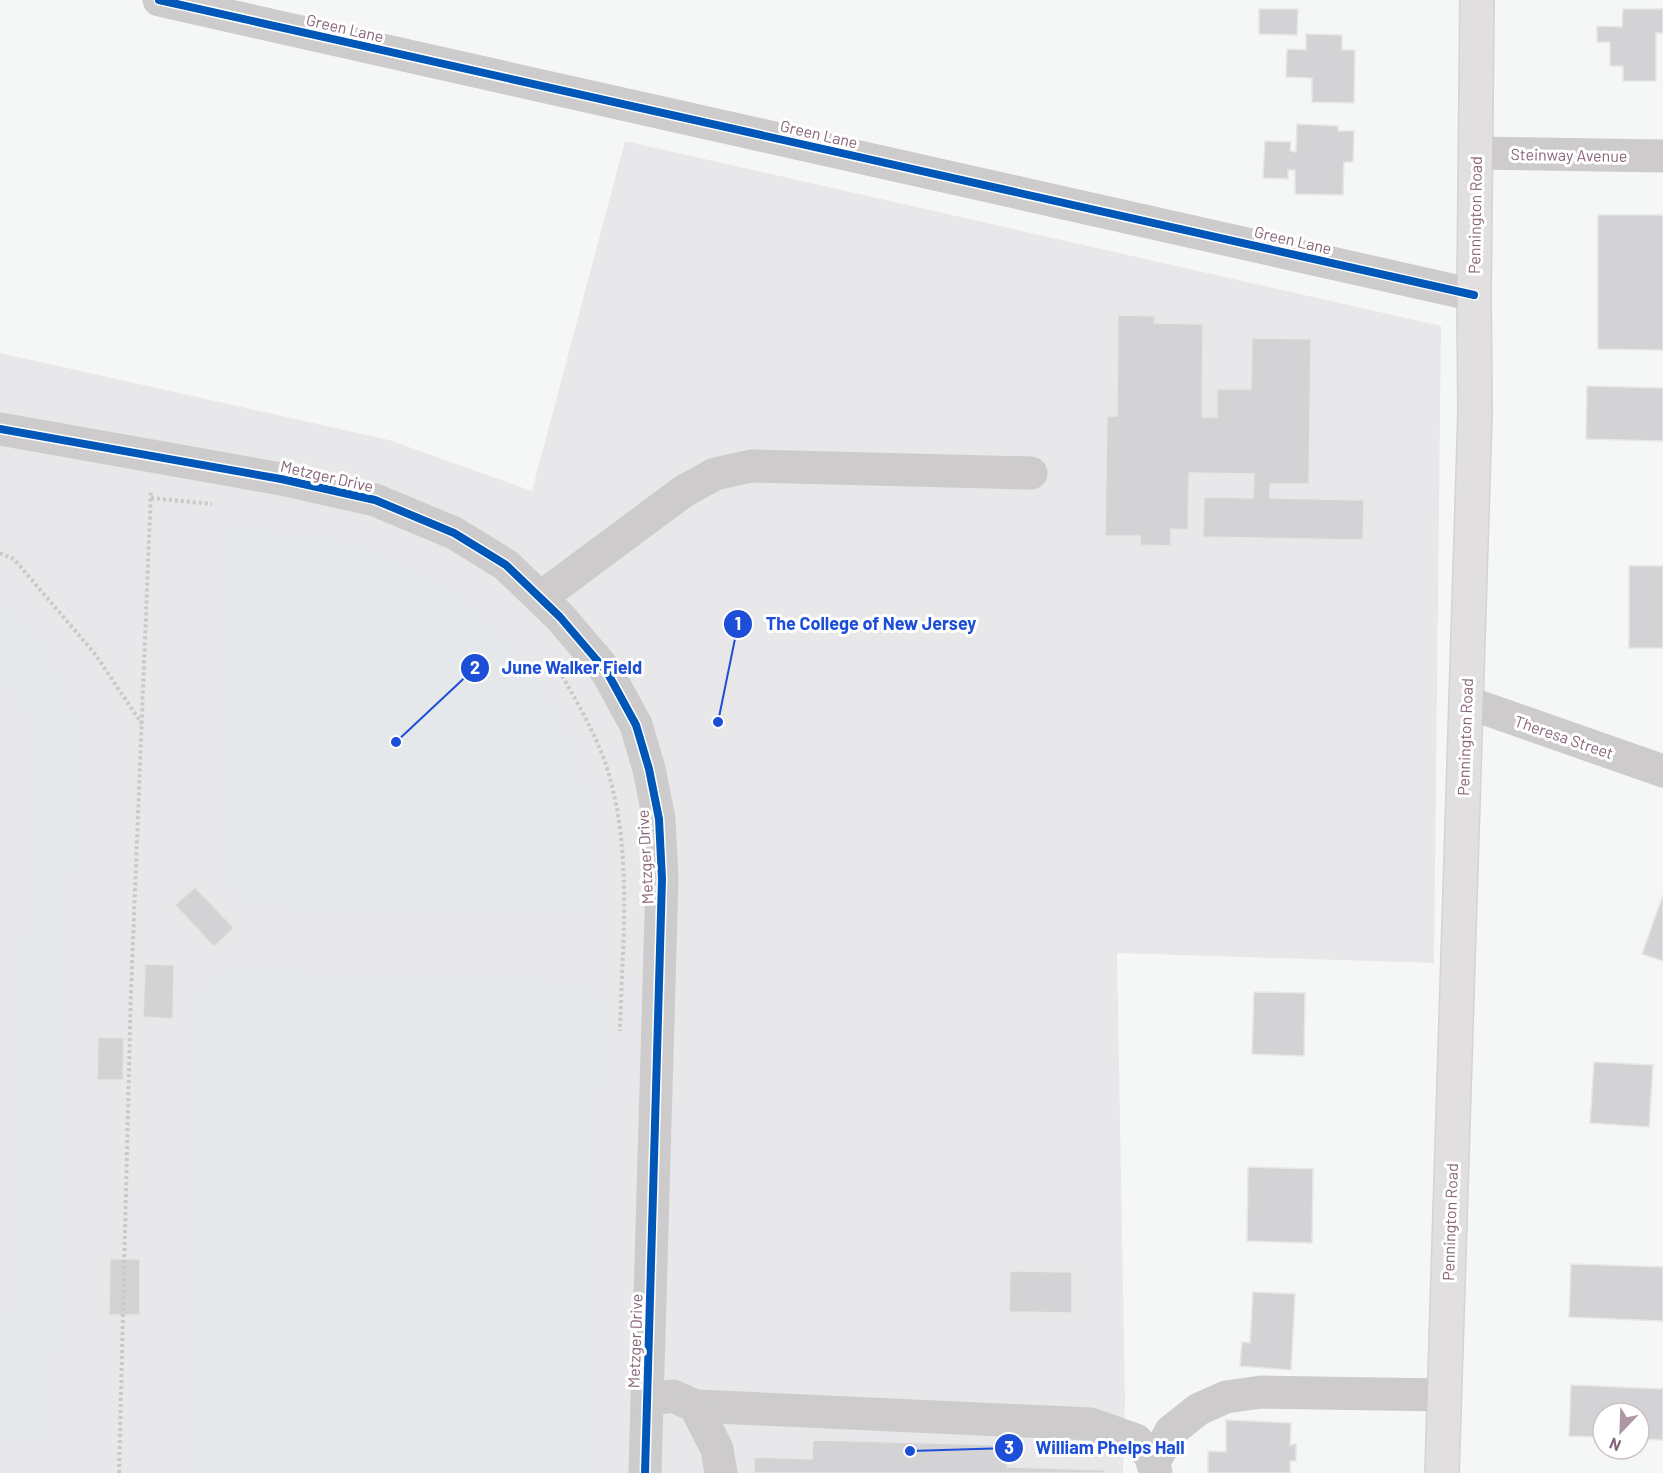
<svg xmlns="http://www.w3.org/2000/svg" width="1663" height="1473" font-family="Barlow,sans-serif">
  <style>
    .built { fill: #e8e7e9 }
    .pitch { fill: #e5e8eb }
    .building { fill: #d3d2d4; stroke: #e5e6e6; stroke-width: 1.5 }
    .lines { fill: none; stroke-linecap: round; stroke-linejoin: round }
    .major-casing { stroke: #d5d3d4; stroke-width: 36 }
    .path { stroke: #cac9ca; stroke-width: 4; stroke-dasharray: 3 3; stroke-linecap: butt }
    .minor { stroke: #cdcbcc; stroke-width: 33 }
    .major { stroke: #e1dfe0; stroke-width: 33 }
    .cycleway-casing { stroke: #fff; stroke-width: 11 }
    .cycleway { stroke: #0057b8; stroke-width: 8 }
    .labels { text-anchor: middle; stroke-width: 6; stroke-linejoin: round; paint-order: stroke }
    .street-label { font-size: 16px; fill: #886478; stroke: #fff }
    .leader { fill: none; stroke: #1d4ed8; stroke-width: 2 }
    .callout-dot { fill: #1d4ed8; stroke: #fff; stroke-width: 2 }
    .mark-label { font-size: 18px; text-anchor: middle; font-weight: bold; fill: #fff }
    .callout-label { font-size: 18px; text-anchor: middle; font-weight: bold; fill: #1d4ed8; stroke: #fff; stroke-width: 6; stroke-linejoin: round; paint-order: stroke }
  </style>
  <rect width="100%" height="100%" fill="#f5f7f7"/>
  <polygon class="built" points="625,141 1441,326 1434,963 1117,953 1125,1400 1123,1473 0,1473 0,353 389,440 532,491"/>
  <g class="pitch">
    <path d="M229,529c41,2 82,4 122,16 34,10 68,25 99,44 9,6 17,14 25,21 48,41 87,96 104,157 14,48 14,99 13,149l-339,-9 -35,-37z"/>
    <path d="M0,599c33,27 61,67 71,109 3,14 3,29 5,42l-23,690 -53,-3v-93l4,-9 9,-45 17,-525 -4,-46 -26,-49z"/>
    <polygon points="221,969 579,981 603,1004 587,1473 187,1473 200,987"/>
  </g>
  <g class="building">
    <polygon points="1259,9 1298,9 1297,35 1259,34"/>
    <polygon points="1623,9 1663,9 1663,33 1656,33 1656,81 1623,81 1623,66 1610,66 1610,42 1597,42 1597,26 1622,27"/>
    <polygon points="1306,34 1342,35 1342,50 1355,50 1354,103 1312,102 1312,78 1286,77 1287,49 1306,50"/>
    <polygon points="1297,124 1338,126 1338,131 1354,131 1353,162 1344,162 1343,195 1295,194 1295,170 1288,170 1288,179 1263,178 1265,141 1291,142 1290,151 1296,152"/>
    <polygon points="1598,215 1663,215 1663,350 1598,349"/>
    <polygon points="1118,315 1155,316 1154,323 1203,324 1202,417 1217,417 1217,389 1251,389 1252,338 1311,339 1309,484 1270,484 1270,498 1364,500 1363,540 1203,537 1204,497 1253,498 1254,474 1189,473 1188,530 1171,529 1171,546 1140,545 1140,536 1105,536 1107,416 1117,416"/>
    <polygon points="1587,386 1663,388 1663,441 1586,439"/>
    <rect x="1629" y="566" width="34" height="82"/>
    <polygon points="195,887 234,928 214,947 175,905"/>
    <polygon points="1663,895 1663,961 1642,954"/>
    <polygon points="145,964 174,965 173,1019 143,1017"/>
    <polygon points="1254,992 1305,993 1304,1056 1252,1054"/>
    <polygon points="98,1037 124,1038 123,1080 97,1080"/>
    <polygon points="1594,1062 1653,1065 1649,1127 1590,1123"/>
    <polygon points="1248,1167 1313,1169 1312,1243 1247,1241"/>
    <polygon points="110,1259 140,1259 140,1315 109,1315"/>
    <polygon points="1571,1264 1663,1267 1663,1321 1569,1317"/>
    <polygon points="1010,1271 1072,1272 1072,1313 1009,1312"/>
    <polygon points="1253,1292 1295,1294 1291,1370 1240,1366 1242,1342 1250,1343"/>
    <polygon points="1571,1385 1663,1389 1663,1440 1639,1439 1639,1413 1603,1413 1603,1437 1569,1436"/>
    <polygon points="1226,1420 1291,1423 1290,1445 1296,1444 1296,1461 1290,1461 1290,1473 1208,1473 1208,1451 1226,1452"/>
    <polygon points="813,1440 1008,1445 1007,1467 1105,1470 1105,1473 754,1473 754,1457 812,1459"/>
  </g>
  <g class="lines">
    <g class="major-casing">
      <polyline id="major" points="1442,1473 1475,413 1474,295 1477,0"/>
    </g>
    <g class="path">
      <polyline points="151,498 212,504"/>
      <polyline points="0,553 14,559 95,654 142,724"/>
      <path d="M562,676c16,27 32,56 43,86 29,86 17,181 15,269"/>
      <polyline points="119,1473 131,991 151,490"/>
    </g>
    <g class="minor">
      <polyline points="159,0 1474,295"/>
      <polyline points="1475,153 1663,156"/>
      <polyline points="0,429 281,479 375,500 454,533 506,565 560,617 607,672 636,725 649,769 659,819 662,879 645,1473"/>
      <polyline points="540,598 684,491 715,474 751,466 1031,473"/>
      <polyline points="1466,702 1663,771"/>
      <polyline points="647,1400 673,1396 695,1406 1091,1424 1136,1440 1150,1455 1156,1473"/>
      <polyline points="695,1406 717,1449 721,1473"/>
      <polyline points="1153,1464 1171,1431 1199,1409 1226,1397 1261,1392 1444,1395"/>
    </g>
    <use href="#major" class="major"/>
    <g class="cycleway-casing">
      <g id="cycleway">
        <polyline points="159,0 1474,295"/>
        <polyline points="0,429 281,479 375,500 454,533 506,565 560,617 607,672 636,725 649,769 659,819 662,879 645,1473"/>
      </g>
    </g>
    <use href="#cycleway" class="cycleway"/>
  </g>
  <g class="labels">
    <g class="street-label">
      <text transform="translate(345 28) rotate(13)" y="6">Green Lane</text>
      <text transform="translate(819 134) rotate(13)" y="6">Green Lane</text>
      <text transform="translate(1569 155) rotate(1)" y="6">Steinway Avenue</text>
      <text transform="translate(1475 215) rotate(-89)" y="6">Pennington Road</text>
      <text transform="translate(1293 240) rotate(13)" y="6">Green Lane</text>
      <text transform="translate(327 476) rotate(13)" y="6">Metzger Drive</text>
      <text transform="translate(1465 737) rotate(-88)" y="6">Pennington Road</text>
      <text transform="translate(1564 737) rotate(19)" y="6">Theresa Street</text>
      <text transform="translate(645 857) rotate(-93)" y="6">Metzger Drive</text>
      <text transform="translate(1450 1222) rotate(-88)" y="6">Pennington Road</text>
      <text transform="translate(635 1341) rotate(-88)" y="6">Metzger Drive</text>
    </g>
  </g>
  <path class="leader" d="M718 722L738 624M396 742L475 668M910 1451L1009 1448"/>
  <g class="callout-dot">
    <circle cx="718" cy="722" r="6"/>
    <circle cx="396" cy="742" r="6"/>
    <circle cx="910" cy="1451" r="6"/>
    <circle cx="738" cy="624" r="15"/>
    <circle cx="475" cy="668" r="15"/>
    <circle cx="1009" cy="1448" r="15"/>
  </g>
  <g class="mark-label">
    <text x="738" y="630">1</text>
    <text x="475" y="674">2</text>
    <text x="1009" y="1454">3</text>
  </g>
  <g class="callout-label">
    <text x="871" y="630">The College of New Jersey</text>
    <text x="572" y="674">June Walker Field</text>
    <text x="1110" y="1454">William Phelps Hall</text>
  </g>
  <g transform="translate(1621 1431) rotate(203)"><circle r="28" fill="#ffffff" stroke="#cfc1c9" stroke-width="1.5"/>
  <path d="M0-4.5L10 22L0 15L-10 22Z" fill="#ae97a4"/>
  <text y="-9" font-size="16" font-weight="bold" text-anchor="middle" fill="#886478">N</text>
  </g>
</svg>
